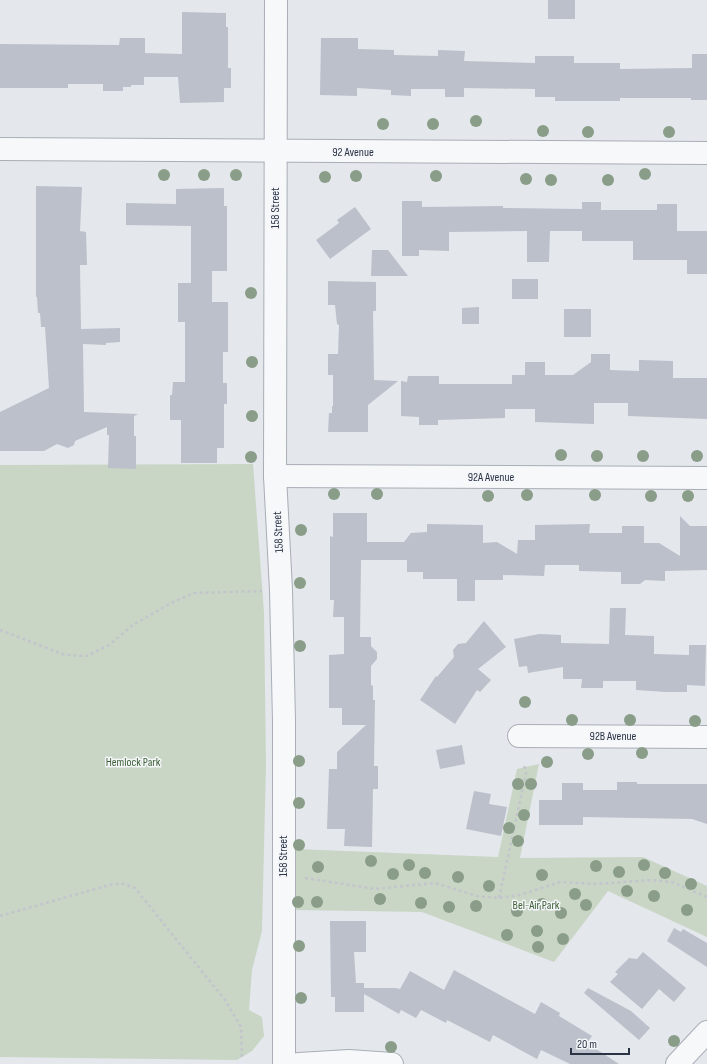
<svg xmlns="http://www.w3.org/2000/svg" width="707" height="1064" font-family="'Sofia Sans Condensed',sans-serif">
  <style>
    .green { fill: #c9d6c5 }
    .building { fill: #bbc0ca }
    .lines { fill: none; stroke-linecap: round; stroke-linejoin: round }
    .minor-casing { stroke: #a9aeb7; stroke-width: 24 }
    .path { stroke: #c2c5cb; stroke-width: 2.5; stroke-dasharray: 3 3; stroke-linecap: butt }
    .minor { stroke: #f7f8fa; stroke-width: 22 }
    .tree { fill: #899d89 }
    .labels { text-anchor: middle; stroke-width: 3; stroke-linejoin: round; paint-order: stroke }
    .street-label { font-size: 12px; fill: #2b3445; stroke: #f4f6f9 }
    .park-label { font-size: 12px; fill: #3f6138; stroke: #f4f6f9 }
  </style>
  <rect width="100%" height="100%" fill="#e4e7ec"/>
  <g class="green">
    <polygon points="253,464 264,612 266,764 262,931 252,970 249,1010 262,1017 264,1036 252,1051 237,1060 0,1057 0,465"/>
    <polygon points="539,764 520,858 643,857 707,886 707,937 608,891 554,962 422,912 295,910 295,849 498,857 517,769"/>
  </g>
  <g class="building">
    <rect x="548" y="0" width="27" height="19"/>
    <polygon points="182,12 226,13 226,27 228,27 228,68 231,68 231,88 224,88 224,102 180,103 178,77 144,77 144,85 131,85 131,87 123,87 123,91 103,91 103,84 68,84 68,88 0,88 0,44 119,45 120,38 145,38 145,53 182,54"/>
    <polygon points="321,38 358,38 358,49 394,50 394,55 438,56 438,50 465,51 464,61 535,63 535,56 574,56 574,63 620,63 620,69 692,68 692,54 707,54 707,100 691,100 691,98 620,98 620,101 555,101 555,97 535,97 535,89 464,88 464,97 445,97 445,89 411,89 411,96 391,95 391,90 357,88 357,96 320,95"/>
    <polygon points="36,186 82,187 80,231 86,232 87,265 80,265 81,329 120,328 120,342 106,343 106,345 83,344 84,412 138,414 134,416 134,436 136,436 136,469 108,468 109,435 107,435 107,427 75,441 74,445 68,448 57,444 44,451 0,451 0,412 49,388 45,327 41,327 40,313 38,313 37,297 36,297"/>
    <polygon points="224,188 224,206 227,206 227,271 212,271 212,302 228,302 228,352 223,352 223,383 227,383 227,404 224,404 224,448 217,448 217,463 181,463 181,420 170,420 170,395 172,395 173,382 185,382 185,322 178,322 178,283 191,283 191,226 126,225 126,203 176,204 176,189"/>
    <polygon points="402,201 422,201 422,207 503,206 503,208 582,209 582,202 601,202 601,210 657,210 657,204 677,204 677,231 707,231 707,274 687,274 687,260 633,260 633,241 582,241 582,231 550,231 549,262 527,262 527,231 449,232 449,251 419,250 419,256 402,256"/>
    <polygon points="355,207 371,229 330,259 316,240 339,223 337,220"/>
    <polygon points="372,250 388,250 408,276 371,276"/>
    <rect x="512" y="279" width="26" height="20"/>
    <polygon points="328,281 376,282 376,311 373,311 374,380 398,381 368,405 368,432 328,432 329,413 332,413 332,406 333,406 333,375 328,375 328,354 338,354 339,325 337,324 335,305 328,305"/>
    <polygon points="479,307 479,324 462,324 462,308"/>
    <rect x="564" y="309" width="27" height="28"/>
    <polygon points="591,354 610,354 610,370 639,371 639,360 673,361 673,378 707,378 707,419 628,416 628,403 594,403 594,424 535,422 535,409 505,409 505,418 438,420 438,425 419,425 419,417 401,416 401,381 407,382 408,376 439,376 439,384 512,384 512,375 525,375 525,362 545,362 545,375 573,375 591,362"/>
    <polygon points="333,513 367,513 367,542 404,542 411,533 427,532 427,524 483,525 483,543 497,542 517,554 518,540 535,540 535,525 590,524 589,533 622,533 622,526 644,526 644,543 659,543 680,556 680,516 690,526 707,526 707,570 665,571 665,581 645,580 640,584 621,584 621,572 579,571 579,565 545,565 544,576 503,575 503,580 475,580 475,601 457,601 457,579 423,579 423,572 407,572 407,560 361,560 360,637 371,637 371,646 377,652 377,659 371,666 371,685 373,686 373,700 375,700 374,766 378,766 378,789 373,789 372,847 344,846 345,829 327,829 329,769 337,769 337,752 366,725 342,725 342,708 329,708 329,655 344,654 344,617 333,617 334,600 330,600 330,536 333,537"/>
    <polygon points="610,608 626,608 625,635 654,636 654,654 689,655 689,645 706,645 705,686 687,685 687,692 665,692 636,690 636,681 603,681 603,688 581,688 582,679 563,679 563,667 528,673 527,666 519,667 514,639 539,634 561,635 561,643 609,644"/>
    <polygon points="484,621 506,647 478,669 491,680 480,692 477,690 455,724 420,700 436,676 437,677 454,657 453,650 458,644 466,643"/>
    <polygon points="462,745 465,764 440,769 436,750"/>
    <polygon points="617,782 637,782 637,784 707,784 707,824 692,819 583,817 583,825 539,825 539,800 562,800 562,783 583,783 583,790 617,790"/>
    <polygon points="474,791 491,794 489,804 507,807 501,836 466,829"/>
    <polygon points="330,921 366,921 366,952 354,952 356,983 364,983 364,988 396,988 400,989 410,971 444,990 454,970 535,1014 541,1002 560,1013 559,1016 592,1036 587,1043 619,1064 570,1064 541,1050 537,1059 493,1035 490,1042 447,1020 446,1023 421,1010 416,1018 401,1010 399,1014 364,994 364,1012 335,1012 335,997 331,997"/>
    <polygon points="674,928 681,932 683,929 707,943 707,967 667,941"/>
    <polygon points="643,952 686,988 674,1002 659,989 642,1009 610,982 618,974 615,972 629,958 637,959"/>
    <polygon points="588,988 631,1011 650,1028 639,1040 584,993"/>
  </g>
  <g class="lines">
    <g class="minor-casing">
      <g id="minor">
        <polyline points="276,0 275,476 281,590 284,721 284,1064"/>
        <polyline points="0,149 707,153"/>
        <polyline points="275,476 707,478"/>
        <polyline points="519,736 707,737"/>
        <polyline points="299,1064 349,1061 392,1064"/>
        <polyline points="677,1064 707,1032"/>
      </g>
    </g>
    <g class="path">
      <polyline points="0,630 65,655 87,656 109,645 133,625 171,603 194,593 262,591"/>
      <polyline points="305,878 375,889 435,883 477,896 499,898 520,895 560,882 597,884 650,880 672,882 707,897"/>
      <polyline points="499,898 526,773 524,765"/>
      <polyline points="0,916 113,884 124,884 135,888 225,1000 241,1027 242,1058"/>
    </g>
    <use href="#minor" class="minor"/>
  </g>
  <g class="tree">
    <circle cx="476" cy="121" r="6"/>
    <circle cx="383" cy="124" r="6"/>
    <circle cx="433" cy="124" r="6"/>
    <circle cx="543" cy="131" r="6"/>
    <circle cx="588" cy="132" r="6"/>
    <circle cx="669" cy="132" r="6"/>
    <circle cx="645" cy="174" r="6"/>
    <circle cx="164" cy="175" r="6"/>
    <circle cx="204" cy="175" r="6"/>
    <circle cx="236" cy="175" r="6"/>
    <circle cx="356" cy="176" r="6"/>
    <circle cx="436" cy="176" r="6"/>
    <circle cx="325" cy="177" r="6"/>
    <circle cx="526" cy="179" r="6"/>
    <circle cx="551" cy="180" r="6"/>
    <circle cx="608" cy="180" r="6"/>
    <circle cx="251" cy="293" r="6"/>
    <circle cx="252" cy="362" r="6"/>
    <circle cx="252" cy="416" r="6"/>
    <circle cx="561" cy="455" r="6"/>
    <circle cx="597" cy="456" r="6"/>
    <circle cx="643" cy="456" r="6"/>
    <circle cx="697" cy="456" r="6"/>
    <circle cx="251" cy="457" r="6"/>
    <circle cx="334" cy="494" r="6"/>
    <circle cx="377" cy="494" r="6"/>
    <circle cx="527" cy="495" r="6"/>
    <circle cx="595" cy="495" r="6"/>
    <circle cx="488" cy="496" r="6"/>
    <circle cx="651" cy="496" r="6"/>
    <circle cx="688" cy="496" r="6"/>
    <circle cx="301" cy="530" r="6"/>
    <circle cx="300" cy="583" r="6"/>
    <circle cx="300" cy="646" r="6"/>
    <circle cx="525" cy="702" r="6"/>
    <circle cx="572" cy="720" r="6"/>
    <circle cx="630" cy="720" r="6"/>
    <circle cx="695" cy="721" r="6"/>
    <circle cx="642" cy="753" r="6"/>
    <circle cx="588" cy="754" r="6"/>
    <circle cx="299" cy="761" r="6"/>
    <circle cx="547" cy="762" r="6"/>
    <circle cx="518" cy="784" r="6"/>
    <circle cx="531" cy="784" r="6"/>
    <circle cx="299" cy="803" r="6"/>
    <circle cx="524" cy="815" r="6"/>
    <circle cx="509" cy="828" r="6"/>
    <circle cx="518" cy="841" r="6"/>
    <circle cx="299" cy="845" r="6"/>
    <circle cx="371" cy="861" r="6"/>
    <circle cx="409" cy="865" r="6"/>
    <circle cx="644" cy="865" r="6"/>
    <circle cx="596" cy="866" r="6"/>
    <circle cx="318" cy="867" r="6"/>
    <circle cx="619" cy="872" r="6"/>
    <circle cx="425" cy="873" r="6"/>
    <circle cx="665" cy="873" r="6"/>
    <circle cx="393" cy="874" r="6"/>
    <circle cx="542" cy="875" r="6"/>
    <circle cx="458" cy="877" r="6"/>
    <circle cx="691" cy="884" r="6"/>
    <circle cx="489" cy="886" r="6"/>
    <circle cx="627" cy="891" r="6"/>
    <circle cx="575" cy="894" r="6"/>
    <circle cx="654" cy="896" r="6"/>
    <circle cx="380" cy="899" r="6"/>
    <circle cx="298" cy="902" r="6"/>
    <circle cx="317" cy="902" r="6"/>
    <circle cx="421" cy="903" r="6"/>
    <circle cx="542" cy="904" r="6"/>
    <circle cx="586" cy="905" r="6"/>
    <circle cx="476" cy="906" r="6"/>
    <circle cx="449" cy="907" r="6"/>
    <circle cx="687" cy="910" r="6"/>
    <circle cx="517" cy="911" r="6"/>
    <circle cx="561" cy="913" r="6"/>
    <circle cx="537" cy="931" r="6"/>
    <circle cx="507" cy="935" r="6"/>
    <circle cx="563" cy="939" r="6"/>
    <circle cx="299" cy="946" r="6"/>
    <circle cx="538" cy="947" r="6"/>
    <circle cx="301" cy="998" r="6"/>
    <circle cx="674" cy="1041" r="6"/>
    <circle cx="391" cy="1047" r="6"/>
  </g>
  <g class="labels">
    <g class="street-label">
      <text x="353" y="156">92 Avenue</text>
      <text transform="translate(275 208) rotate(-90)" y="4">158 Street</text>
      <text x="491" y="481">92A Avenue</text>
      <text transform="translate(278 532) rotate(-93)" y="4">158 Street</text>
      <text x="613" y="740">92B Avenue</text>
      <text transform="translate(283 856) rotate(-90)" y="4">158 Street</text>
    </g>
    <g class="park-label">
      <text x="133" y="766">Hemlock Park</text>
      <text x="536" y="909">Bel-Air Park</text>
    </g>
  </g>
  <path d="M571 1048v6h58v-6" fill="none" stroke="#2b3445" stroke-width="2"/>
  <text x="577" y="1048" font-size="12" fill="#2b3445" stroke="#f4f6f9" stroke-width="3" paint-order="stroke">20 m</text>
</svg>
